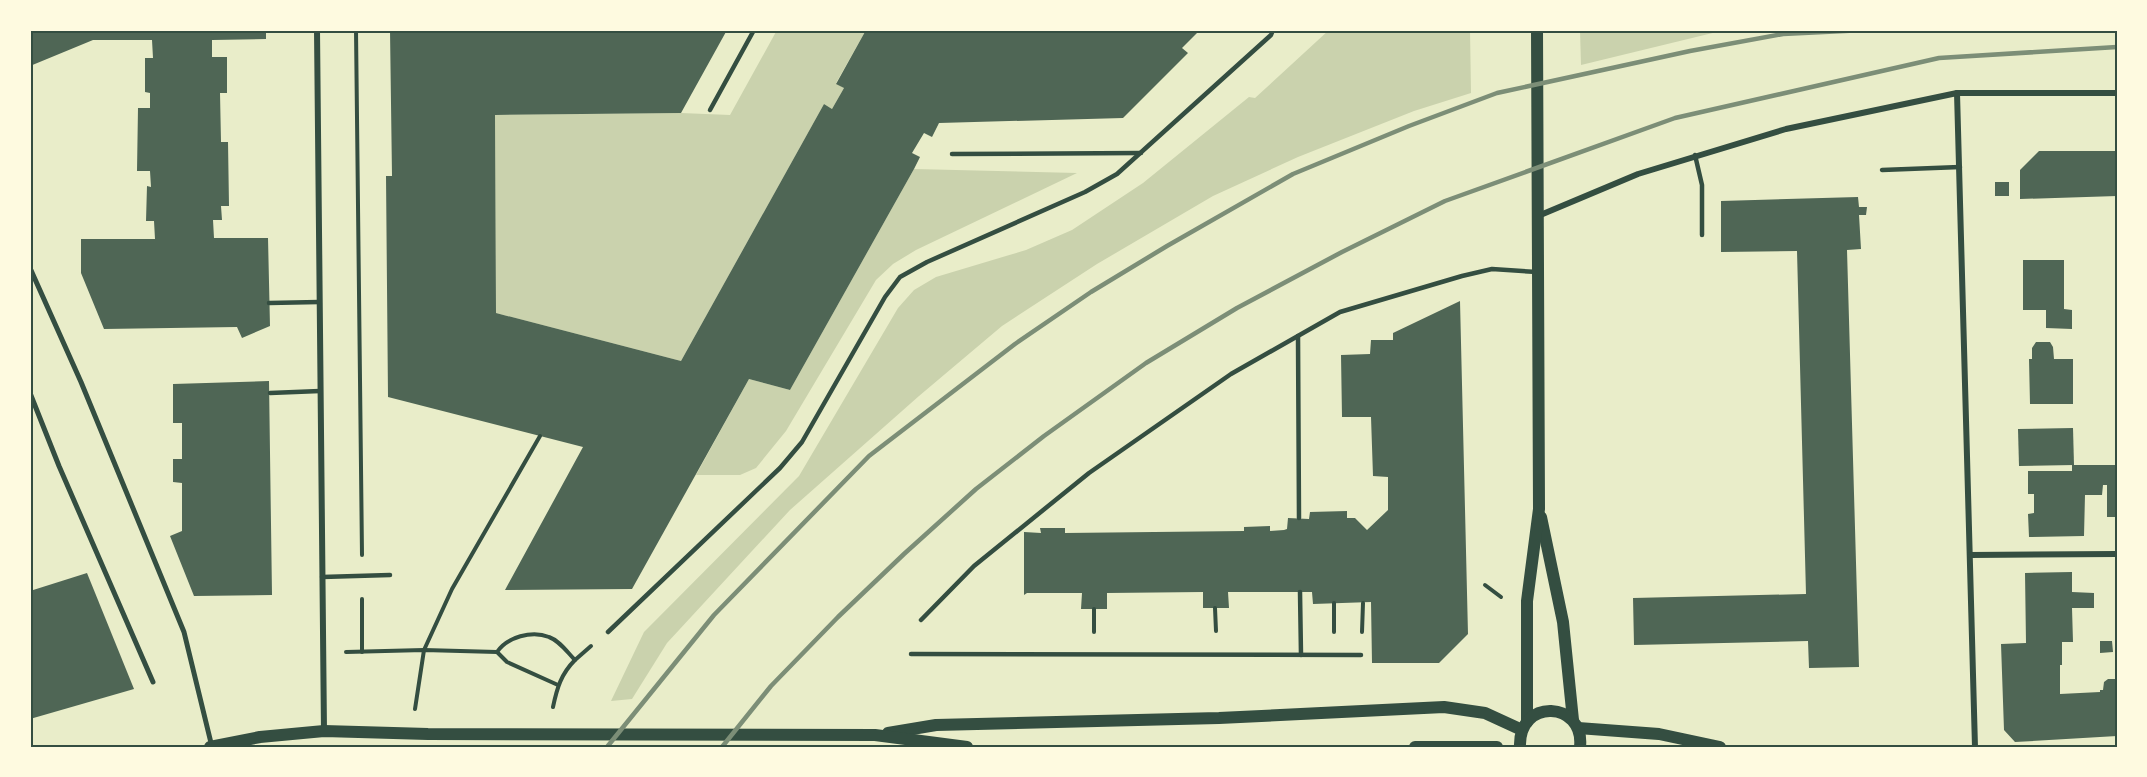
<svg xmlns="http://www.w3.org/2000/svg" width="2147" height="777" font-family="'DejaVu Sans',sans-serif">
  <style>
    .green { fill: #cad2ad }
    .building { fill: #4f6655 }
    .lines { fill: none; stroke-linecap: round; stroke-linejoin: round }
    .path { stroke: #344e41; stroke-width: 4 }
    .service { stroke: #344e41; stroke-width: 4.5 }
    .pedestrian { stroke: #344e41; stroke-width: 5 }
    .minor { stroke: #344e41; stroke-width: 6 }
    .secondary { stroke: #344e41; stroke-width: 12 }
    .rail { stroke: #7c8e77; stroke-width: 4.5 }
    .neatline { fill: none; stroke: #344e41; stroke-width: 2 }
  </style>
  <rect width="100%" height="100%" fill="#e9edc9"/>
  <g class="green">
    <polygon points="777,30 866,30 836,83 844,88 832,109 824,104 681,361 496,313 495,115 681,113 730,115"/>
    <polygon points="1329,30 1470,30 1471,93 1414,111 1298,157 1213,196 1097,264 1002,326 919,396 790,510 667,643 632,699 611,701 644,632 799,476 898,308 914,290 936,277 1026,250 1072,230 1143,183 1249,97 1255,98"/>
    <polygon points="1580,30 1725,30 1581,65"/>
    <polygon points="914,169 1077,173 916,250 893,264 876,280 786,431 756,468 740,475 696,475 749,379 790,390"/>
  </g>
  <g class="building">
    <polygon points="30,30 266,30 266,39 212,40 212,57 227,57 227,93 220,93 221,142 228,142 229,206 221,206 222,220 213,220 214,238 268,238 270,326 242,338 237,327 104,329 81,273 81,239 155,239 154,221 146,221 147,186 151,187 150,171 137,171 138,108 150,108 150,93 145,92 145,58 153,58 152,40 93,40 30,66"/>
    <polygon points="390,30 727,30 681,113 495,115 496,313 681,361 824,104 832,109 844,88 836,84 866,30 1200,30 1182,48 1188,53 1123,118 939,123 932,137 924,133 912,153 920,157 914,169 790,390 749,379 632,589 505,590 583,447 388,397 386,176 392,176"/>
    <polygon points="2039,151 2117,151 2117,196 2020,199 2020,170"/>
    <rect x="1995" y="182" width="14" height="14"/>
    <polygon points="1858,197 1859,207 1867,207 1866,215 1859,215 1861,249 1847,250 1859,667 1809,668 1808,641 1634,645 1633,598 1806,594 1797,251 1721,252 1721,201"/>
    <polygon points="2023,260 2064,260 2064,309 2072,310 2072,329 2046,328 2046,310 2023,310"/>
    <polygon points="1460,301 1468,634 1439,663 1372,663 1371,602 1313,604 1312,592 1228,592 1229,608 1203,608 1203,592 1107,593 1107,609 1081,609 1082,593 1027,593 1024,595 1024,532 1041,533 1040,528 1065,528 1065,533 1244,531 1244,527 1270,526 1270,531 1284,530 1287,529 1288,518 1309,519 1310,512 1347,511 1347,518 1355,518 1367,530 1388,510 1388,477 1373,476 1371,417 1342,417 1341,355 1370,354 1371,340 1393,340 1393,333"/>
    <polygon points="2036,342 2050,342 2053,347 2054,359 2073,359 2073,404 2030,404 2029,359 2032,359 2032,348"/>
    <polygon points="269,381 272,595 194,596 170,536 182,531 182,483 173,482 173,459 182,459 182,423 173,423 173,384"/>
    <polygon points="2073,428 2074,465 2019,466 2018,429"/>
    <polygon points="2072,465 2117,465 2117,517 2107,517 2107,485 2103,485 2102,495 2085,495 2084,536 2029,537 2028,514 2034,513 2034,494 2028,494 2028,471 2072,471"/>
    <polygon points="2072,572 2072,592 2094,593 2094,608 2072,608 2073,642 2062,642 2062,665 2060,665 2060,694 2100,692 2100,690 2103,690 2104,682 2108,679 2117,679 2117,736 2015,742 2004,730 2001,644 2026,643 2025,573"/>
    <polygon points="87,573 134,689 30,719 30,591"/>
    <polygon points="2100,641 2112,641 2113,652 2100,653"/>
  </g>
  <g class="lines">
    <g class="path">
      <polyline points="356,30 362,555"/>
      <polyline points="1485,585 1501,597"/>
      <polyline points="1215,608 1216,631"/>
      <polyline points="1094,609 1094,632"/>
      <polyline points="1334,632 1334,603"/>
      <polyline points="1362,632 1363,603"/>
      <polyline points="346,652 424,650 497,652 507,662 558,685"/>
      <polyline points="362,652 362,599"/>
      <path d="M497,652c10,-15 35,-22 52,-15 11,4 18,15 26,23 -14,14 -18,28 -22,47"/>
      <polyline points="575,660 591,646"/>
      <polyline points="415,709 424,650 452,589 540,436"/>
    </g>
    <g class="service">
      <polyline points="710,110 754,30"/>
      <polyline points="952,154 1141,153"/>
      <polyline points="1695,155 1702,185 1702,235"/>
      <polyline points="1882,170 1960,167"/>
      <polyline points="269,303 319,302"/>
      <polyline points="1298,336 1299,518"/>
      <polyline points="270,393 320,391"/>
      <polyline points="322,577 390,575"/>
      <polyline points="1300,592 1301,655"/>
      <polyline points="921,620 974,566 1089,473 1231,374 1340,312 1462,276 1492,269 1537,272"/>
      <polyline points="608,632 780,468 802,442 885,297 900,277 927,262 1085,192 1117,174 1271,35 1273,30"/>
      <polyline points="911,654 1361,655"/>
    </g>
    <g class="pedestrian">
      <polyline points="30,268 81,382 184,632 212,747"/>
      <polyline points="30,393 59,466 153,682"/>
    </g>
    <g class="minor">
      <polyline points="317,30 324,731"/>
      <polyline points="1957,93 1975,747"/>
      <polyline points="1538,216 1638,174 1786,129 1957,93 2117,93"/>
      <polyline points="1970,555 2117,554"/>
    </g>
    <g class="secondary">
      <polyline points="1541,517 1563,622 1573,720"/>
      <polyline points="1527,722 1527,601 1539,509 1537,30"/>
      <polyline points="1578,728 1659,734 1720,747"/>
      <polyline points="888,733 936,725 1219,718 1444,707 1485,713 1522,730"/>
      <polyline points="210,747 260,737 324,731 428,734 875,735 967,747"/>
      <polyline points="1415,747 1497,747"/>
      <path d="M1520,747c-2,-50 65,-46 60,0"/>
    </g>
    <g class="rail">
      <polyline points="607,747 714,615 869,456 1015,344 1091,292 1167,246 1293,174 1409,126 1497,93 1690,51 1783,34 1865,30"/>
      <polyline points="722,747 771,686 838,617 904,554 976,489 1044,436 1146,363 1237,308 1342,252 1445,201 1675,118 1939,58 2117,47"/>
    </g>
  </g>
  <rect width="2147" height="777" fill="none" stroke="#fefae0" stroke-width="63"/>
  <rect x="32" y="32" width="2084" height="714" class="neatline"/>
</svg>
